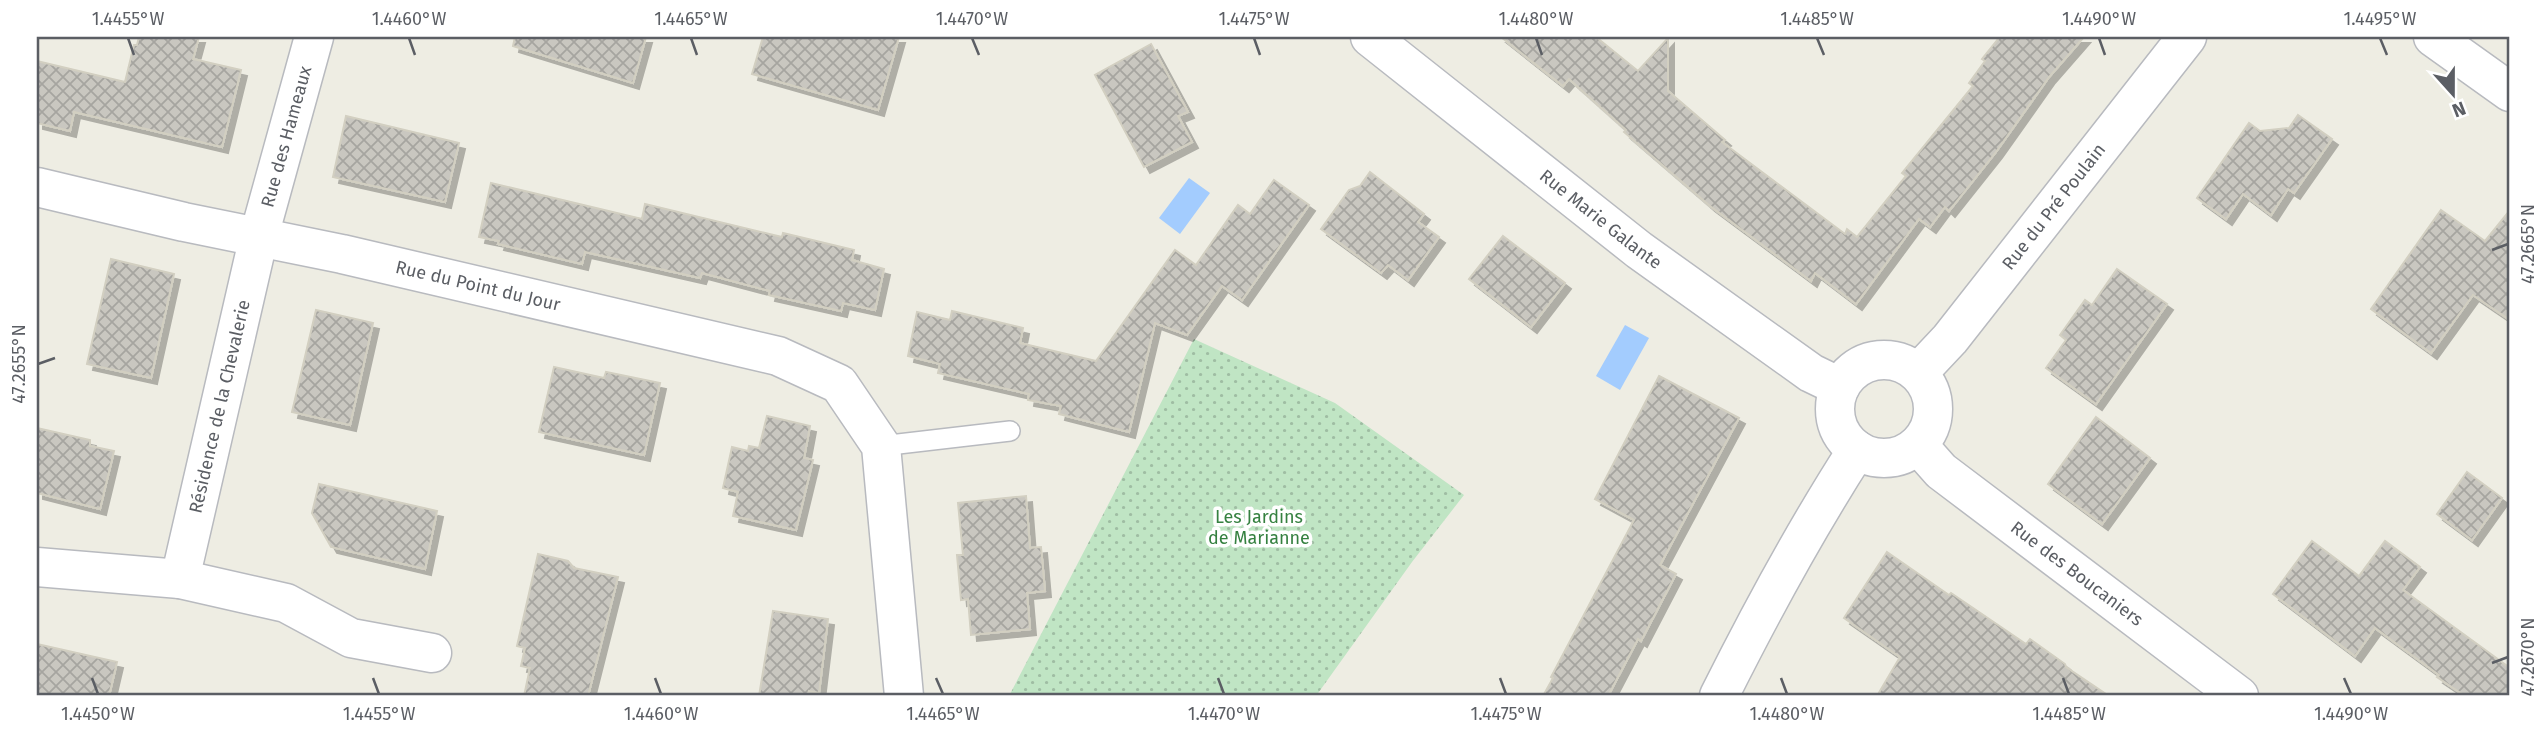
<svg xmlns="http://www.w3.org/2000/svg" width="2547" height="733" font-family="'Fira Sans',sans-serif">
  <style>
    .park { fill: url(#park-dots) }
    .water { fill: #a3ccfe }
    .building { fill: url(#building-cross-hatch); stroke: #d2cfc1; stroke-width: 2; filter: url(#shadow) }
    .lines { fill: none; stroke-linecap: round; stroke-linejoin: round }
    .service-casing { stroke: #b8babf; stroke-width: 22 }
    .minor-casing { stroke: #b8babf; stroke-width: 41 }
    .service { stroke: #fff; stroke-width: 19 }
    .minor { stroke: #fff; stroke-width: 38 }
    .ticks { fill: none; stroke: #5b5e64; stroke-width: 2.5 }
    .labels { text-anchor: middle; stroke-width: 7; stroke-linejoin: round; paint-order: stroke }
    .street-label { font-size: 18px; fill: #5b5e64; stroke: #fff }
    .park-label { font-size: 18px; fill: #358140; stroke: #fff }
    .neatline { fill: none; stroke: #5b5e64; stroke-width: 2.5 }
    .ticks-label { font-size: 18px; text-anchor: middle; fill: #5b5e64 }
  </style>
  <defs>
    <pattern id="park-dots" width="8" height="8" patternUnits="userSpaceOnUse" patternTransform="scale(1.75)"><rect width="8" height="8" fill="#c0e5c4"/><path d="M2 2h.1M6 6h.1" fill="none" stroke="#9fbda3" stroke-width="1.8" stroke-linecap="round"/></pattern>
    <pattern id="building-cross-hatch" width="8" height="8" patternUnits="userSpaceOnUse" patternTransform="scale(1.75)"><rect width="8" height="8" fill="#c9c7c0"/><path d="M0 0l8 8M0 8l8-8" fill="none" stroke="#a6a5a0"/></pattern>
    <filter id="shadow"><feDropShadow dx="6" dy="6" stdDeviation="0" flood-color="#0004"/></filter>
  </defs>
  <rect width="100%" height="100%" fill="#eeede3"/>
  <polygon class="park" points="1194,339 1335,403 1464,495 1412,562 1316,696 1009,696"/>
  <g class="water">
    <polygon points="1189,178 1210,193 1180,234 1159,218"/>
    <polygon points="1625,325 1649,338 1620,390 1596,376"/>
  </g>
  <g class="building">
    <polygon points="139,37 199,37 193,59 241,70 222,147 74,112 70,131 37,123 37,61 125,82 134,45 137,45"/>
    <polygon points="515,37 646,37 633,83 513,46"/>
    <polygon points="763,37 899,37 878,110 752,74"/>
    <polygon points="1501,37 1596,37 1638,71 1668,38 1668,91 1725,140 1722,142 1845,234 1847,229 1857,237 1906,176 1902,173 1973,86 1969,83 1985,61 1982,59 1998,39 1995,37 2084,37 2049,77 1996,152 1949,211 1945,207 1930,227 1919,219 1856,304 1815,273 1811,281 1710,206 1624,132 1626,130 1569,79 1563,86"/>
    <polygon points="1151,44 1188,112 1178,116 1192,142 1144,167 1095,75"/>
    <polygon points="2298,115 2332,139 2294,193 2288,189 2271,215 2243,194 2226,219 2197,198 2249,123 2260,131 2289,128"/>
    <polygon points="346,116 459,143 445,202 333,177"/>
    <polygon points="1370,172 1424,214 1418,222 1439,237 1408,280 1388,265 1381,273 1321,229 1349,190 1360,186"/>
    <polygon points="1274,180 1309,205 1242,300 1222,286 1187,335 1155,323 1129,432 1059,414 1061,406 1028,400 1029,394 938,373 940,364 908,356 917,312 950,320 952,311 1023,328 1020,343 1096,361 1175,250 1196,265 1238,205 1250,214"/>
    <polygon points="491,183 642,219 645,204 782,237 783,233 854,250 852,260 884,269 875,310 843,303 841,311 769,295 770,291 702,273 700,278 585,252 582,264 498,244 499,241 479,237"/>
    <polygon points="2441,210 2485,241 2510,210 2510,320 2473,295 2431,353 2371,309"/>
    <polygon points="1503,236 1565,283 1531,327 1469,279"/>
    <polygon points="111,259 174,274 151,378 87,364"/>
    <polygon points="2117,269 2167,304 2096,404 2046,368 2066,340 2060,335 2085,300 2092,305"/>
    <polygon points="316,310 373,323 350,425 292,412"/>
    <polygon points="554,367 604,378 606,372 660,383 644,455 539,432"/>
    <polygon points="1659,376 1739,418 1660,565 1676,574 1641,641 1638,639 1608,696 1543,696 1553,678 1551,677 1634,520 1595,499"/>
    <polygon points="767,416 810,426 804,458 813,460 796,530 733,516 738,492 723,488 732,447 748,451 749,446 759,448"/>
    <polygon points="2096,417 2150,458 2102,524 2048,484"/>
    <polygon points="37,428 90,440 90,446 114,451 100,509 37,493"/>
    <polygon points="2467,472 2502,498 2472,540 2437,514"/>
    <polygon points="319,484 437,511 425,569 331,547 312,513"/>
    <polygon points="1026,496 1030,548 1041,547 1045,591 1027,593 1030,629 971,635 968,599 961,600 957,555 963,555 958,503"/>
    <polygon points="2312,541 2359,576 2385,541 2420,567 2403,590 2510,668 2510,696 2465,696 2437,677 2439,675 2375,628 2355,656 2273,594"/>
    <polygon points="1887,552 1949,595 1951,593 2026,644 2030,639 2065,664 2066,667 2109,696 1877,696 1900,657 1844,618"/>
    <polygon points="538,554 568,561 574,568 618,577 588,696 524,696 530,668 521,666 525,648 517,646"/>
    <polygon points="773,611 828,619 819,693 809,691 808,696 759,696"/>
    <polygon points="37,644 117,662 109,696 37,696"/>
  </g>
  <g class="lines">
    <g class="service-casing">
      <polyline id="service" points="881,446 1010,431"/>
    </g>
    <g class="minor-casing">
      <g id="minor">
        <path id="s1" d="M1370,37l269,213 172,123 29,14"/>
        <polyline points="2433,37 2510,92"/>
        <path id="s2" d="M37,187l147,35 158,32 436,102 61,28 42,62 23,250"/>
        <circle cx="1884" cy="409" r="49"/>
        <path id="s3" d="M1918,373l32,-34 237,-302"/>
        <path id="s4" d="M1918,445l23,26 298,225"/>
        <polyline points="37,567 180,579 286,603 351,638 432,653"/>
        <path id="s5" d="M180,579l79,-343 55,-199"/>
        <path d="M1719,696c42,-84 87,-167 138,-246"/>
      </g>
    </g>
    <use href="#service" class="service"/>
    <use href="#minor" class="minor"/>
  </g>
  <path class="ticks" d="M128,38l6,17M409,38l6,17M691,38l6,17M972,38l7,17M1254,38l6,17M1536,38l6,17M1817,38l7,17M2099,38l6,17M2380,38l7,17M2492,250l16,-6M38,364l17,-6M2492,663l16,-6M92,678l6,16M373,678l6,16M655,678l6,16M936,678l7,16M1218,678l6,16M1500,678l6,16M1781,678l6,16M2063,678l6,16M2344,678l7,16"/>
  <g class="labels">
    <g class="street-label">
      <text dy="6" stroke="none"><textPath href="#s5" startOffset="455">Rue des Hameaux</textPath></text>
      <text dy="6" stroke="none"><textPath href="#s3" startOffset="215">Rue du Pré Poulain</textPath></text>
      <text dy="6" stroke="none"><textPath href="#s1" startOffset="294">Rue Marie Galante</textPath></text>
      <text dy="6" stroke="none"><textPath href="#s2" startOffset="452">Rue du Point du Jour</textPath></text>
      <text dy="6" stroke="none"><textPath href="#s5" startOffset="177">Résidence de la Chevalerie</textPath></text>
      <text dy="6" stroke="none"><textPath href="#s4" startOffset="205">Rue des Boucaniers</textPath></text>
    </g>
    <g class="park-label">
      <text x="1259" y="523">Les Jardins<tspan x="1259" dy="21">de Marianne</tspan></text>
    </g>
  </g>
  <rect width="2547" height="733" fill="none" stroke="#ffffff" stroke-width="77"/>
  <g transform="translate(2453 94) rotate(159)" stroke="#ffffff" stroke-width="5" paint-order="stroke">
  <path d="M0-5L12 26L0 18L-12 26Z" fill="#5b5e64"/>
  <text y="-10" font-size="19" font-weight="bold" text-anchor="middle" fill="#5b5e64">N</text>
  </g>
  <rect x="38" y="38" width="2470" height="656" class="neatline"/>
  <g class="ticks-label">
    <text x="128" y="25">1.4455°W</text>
    <text x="409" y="25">1.4460°W</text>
    <text x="691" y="25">1.4465°W</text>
    <text x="972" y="25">1.4470°W</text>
    <text x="1254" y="25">1.4475°W</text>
    <text x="1536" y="25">1.4480°W</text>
    <text x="1817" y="25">1.4485°W</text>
    <text x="2099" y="25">1.4490°W</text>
    <text x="2380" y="25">1.4495°W</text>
    <text transform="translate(2528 244) rotate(-90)" y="6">47.2665°N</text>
    <text transform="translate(19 364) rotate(-90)" y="6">47.2655°N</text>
    <text transform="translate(2528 657) rotate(-90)" y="6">47.2670°N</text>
    <text x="98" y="720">1.4450°W</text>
    <text x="379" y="720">1.4455°W</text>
    <text x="661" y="720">1.4460°W</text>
    <text x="943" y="720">1.4465°W</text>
    <text x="1224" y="720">1.4470°W</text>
    <text x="1506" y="720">1.4475°W</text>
    <text x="1787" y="720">1.4480°W</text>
    <text x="2069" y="720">1.4485°W</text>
    <text x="2351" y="720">1.4490°W</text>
  </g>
</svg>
